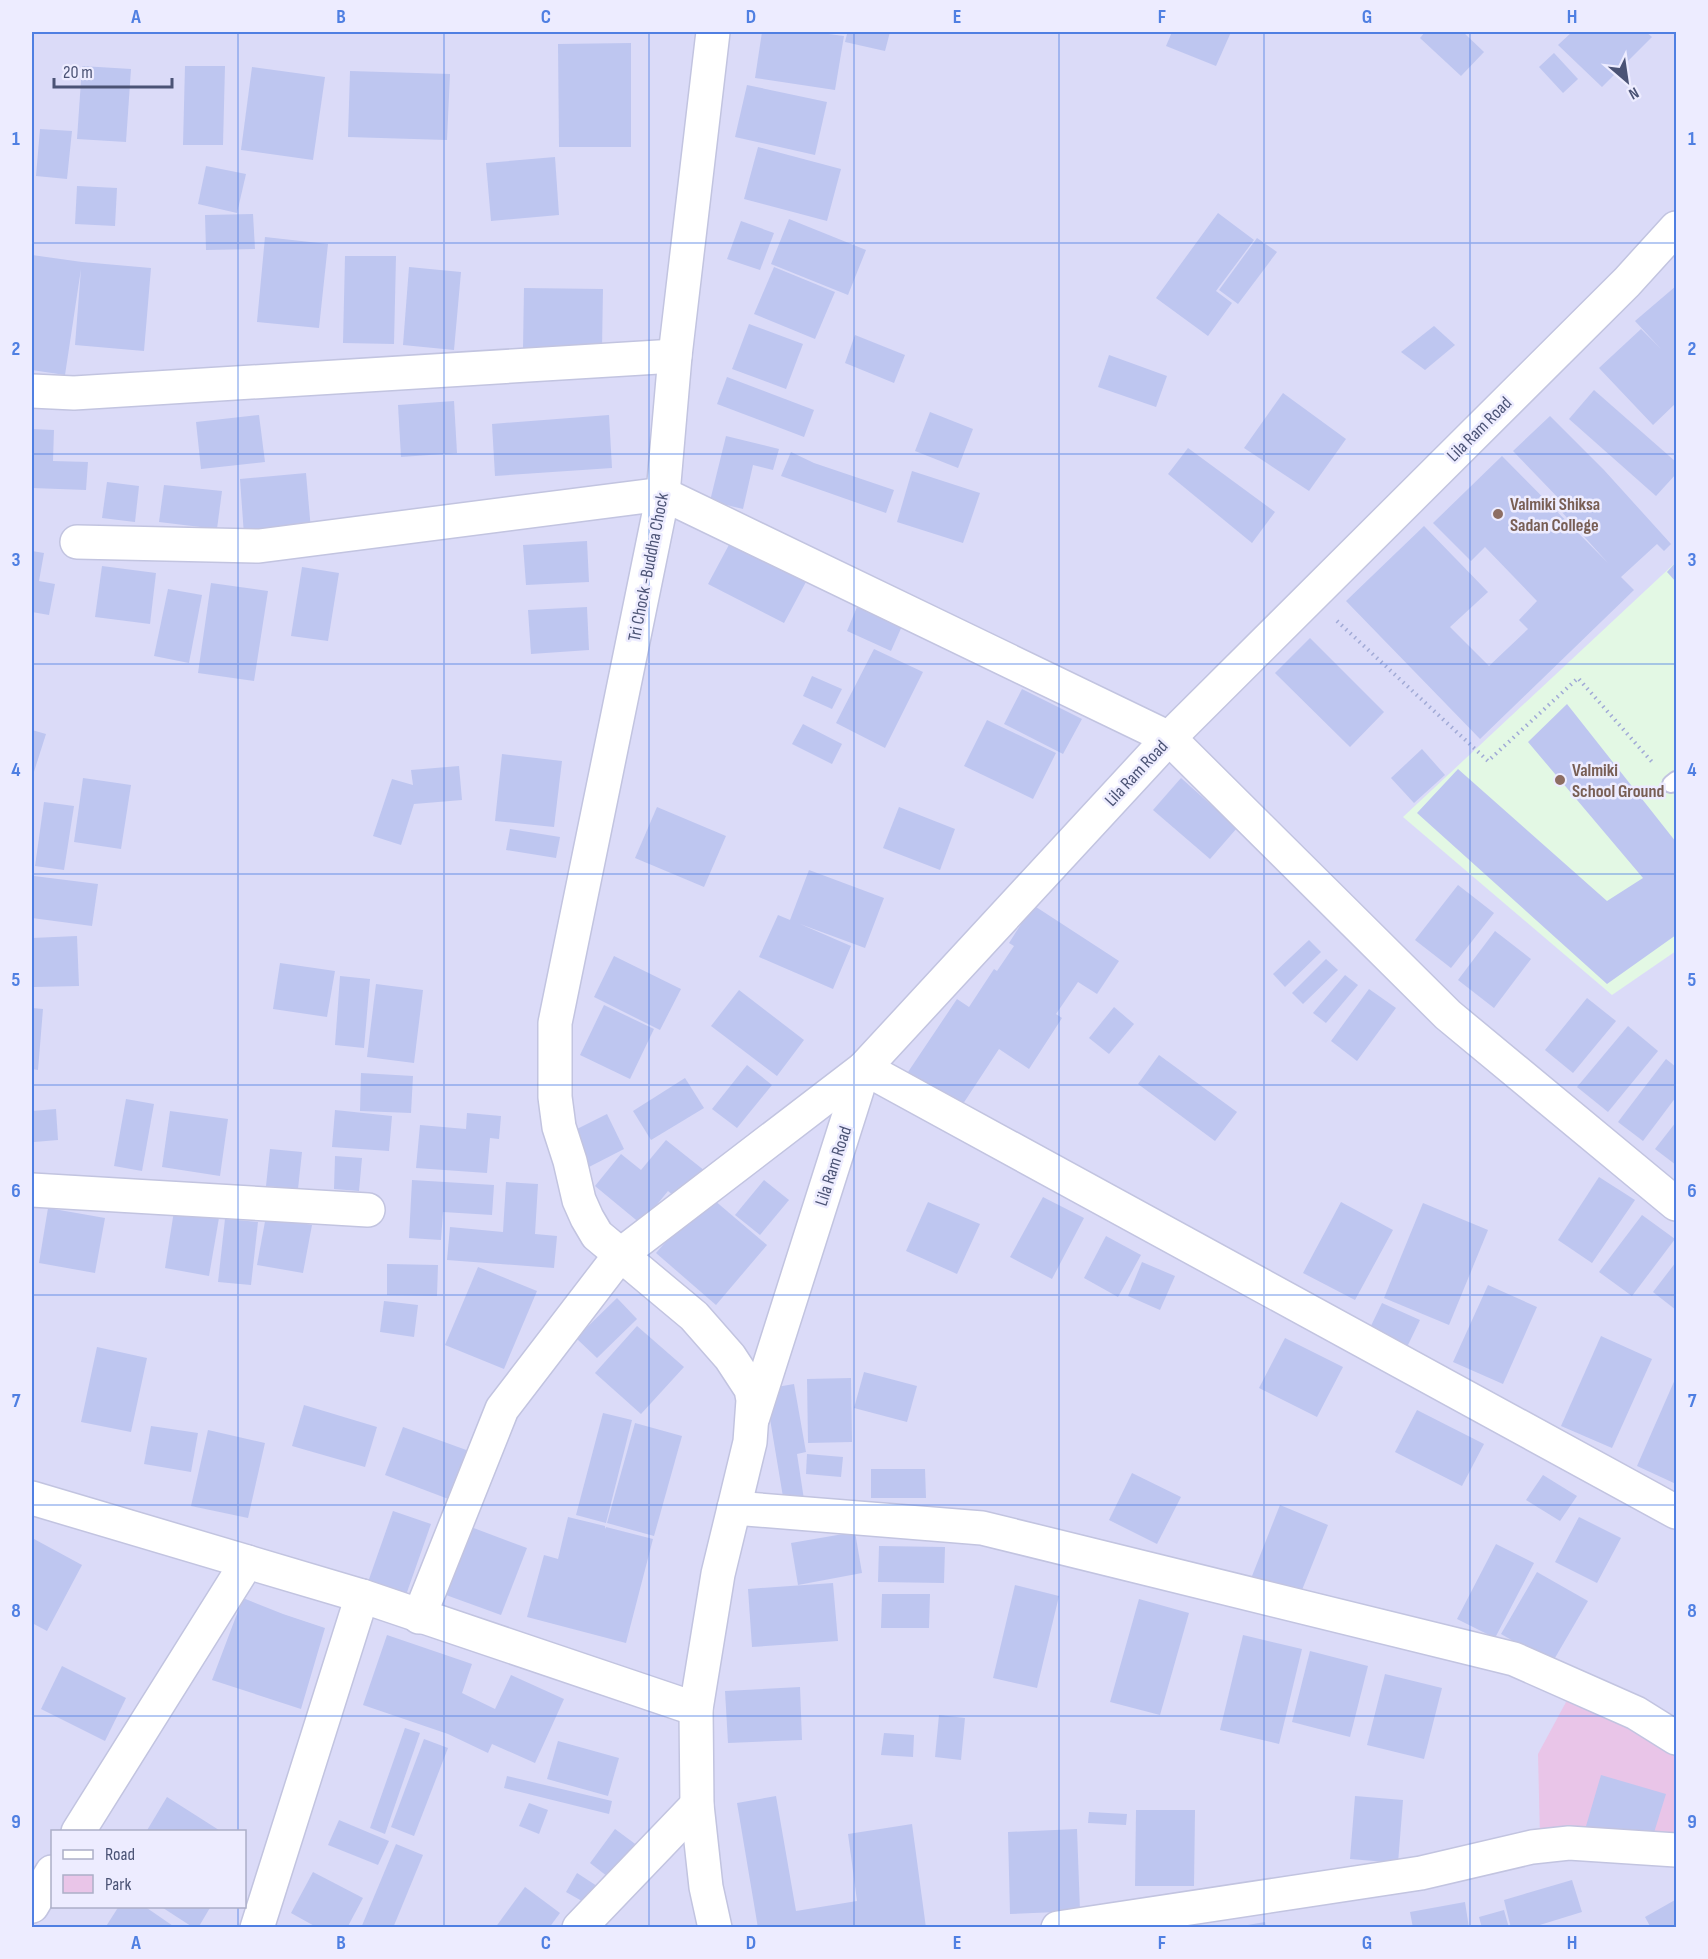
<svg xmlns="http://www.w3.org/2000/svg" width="1708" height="1959" font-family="'Sofia Sans Condensed',sans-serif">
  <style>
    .residential { fill: #dbdbf8; fill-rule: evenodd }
    .education { fill: #e3f8e4 }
    .green { fill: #e9c5e8 }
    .building { fill: #bec6f0 }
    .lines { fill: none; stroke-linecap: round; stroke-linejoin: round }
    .service-casing { stroke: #c2c4e0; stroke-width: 20 }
    .minor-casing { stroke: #c2c4e0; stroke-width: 36 }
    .tertiary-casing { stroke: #c2c4e0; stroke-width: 36 }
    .path { stroke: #a1aad6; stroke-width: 4; stroke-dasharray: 1.5 4.5; stroke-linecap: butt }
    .service { stroke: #fff; stroke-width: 16 }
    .minor { stroke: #fff; stroke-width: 33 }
    .tertiary { stroke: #fff; stroke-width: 33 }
    .grid { fill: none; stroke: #4f7fe2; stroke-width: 1.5; stroke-opacity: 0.55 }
    .education-dot { fill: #8d6e63; stroke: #edecff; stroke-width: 2 }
    .labels { text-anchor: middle; stroke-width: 5; stroke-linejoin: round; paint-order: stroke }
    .street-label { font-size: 18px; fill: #4b5375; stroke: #edecff }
    .education-label { font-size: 18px; font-weight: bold; fill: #785e54; stroke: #edecff; text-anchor: start }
    .neatline { fill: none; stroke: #4f7fe2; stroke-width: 2 }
    .grid-label { font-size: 20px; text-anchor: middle; font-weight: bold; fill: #4f7fe2 }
  </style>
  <rect width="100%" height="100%" fill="#e7e6fc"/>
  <path class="residential" d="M32,32h1644v1895l-1644,1zM52,1832h192v74h-192z"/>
  <polygon class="education" points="1676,562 1676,951 1612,995 1403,817"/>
  <polygon class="green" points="1572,1691 1676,1746 1676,1844 1540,1838 1538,1754"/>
  <g class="building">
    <polygon points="762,32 813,32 844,36 835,90 755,78"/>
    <polygon points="842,32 890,32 885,51 845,42 847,34"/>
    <polygon points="1172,32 1231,32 1216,66 1166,46"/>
    <polygon points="1425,32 1463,32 1484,52 1461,76 1420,38"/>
    <polygon points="1572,32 1646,32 1652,37 1602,87 1558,45"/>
    <polygon points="631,43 631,147 559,147 558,44"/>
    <polygon points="1554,53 1578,79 1563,93 1539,67"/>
    <polygon points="82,66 131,69 126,142 77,139"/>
    <polygon points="185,66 225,66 223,145 183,145"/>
    <polygon points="252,67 325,77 313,160 241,150"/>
    <polygon points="350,71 450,74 447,140 348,137"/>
    <polygon points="747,85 827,102 815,155 735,137"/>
    <polygon points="40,129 72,131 67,179 36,176"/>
    <polygon points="758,147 841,169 827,221 744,199"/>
    <polygon points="555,157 559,215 491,221 486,163"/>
    <polygon points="206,166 246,174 237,213 198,204"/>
    <polygon points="77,186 117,188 115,226 75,224"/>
    <polygon points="1218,213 1254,240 1216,291 1232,303 1208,336 1156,298"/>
    <polygon points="253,214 255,249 206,250 205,215"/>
    <polygon points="789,219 866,250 848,295 771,264"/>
    <polygon points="741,221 774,233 760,270 727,259"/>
    <polygon points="265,237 328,244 319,328 257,322"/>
    <polygon points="1257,238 1277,252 1238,304 1219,290"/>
    <polygon points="32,255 82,262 151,268 144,351 75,345 81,269 65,375 32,370"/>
    <polygon points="345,256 396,256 394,344 343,343"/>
    <polygon points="409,267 461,272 454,350 403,345"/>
    <polygon points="774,267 835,292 815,339 754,314"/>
    <polygon points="1676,286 1676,403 1653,425 1599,368 1641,329 1661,349 1635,321"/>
    <polygon points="524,288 603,289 602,349 523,349"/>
    <polygon points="749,324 803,344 786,389 732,369"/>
    <polygon points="1434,326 1455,345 1425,370 1401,352"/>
    <polygon points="855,335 905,355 894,383 845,363"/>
    <polygon points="1109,355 1167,376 1156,407 1098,387"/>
    <polygon points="727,377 814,410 804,437 717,404"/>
    <polygon points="1594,390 1676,462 1676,474 1656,496 1569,419"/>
    <polygon points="1283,393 1346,439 1309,491 1244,448"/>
    <polygon points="454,401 457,453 401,457 398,405"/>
    <polygon points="930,412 973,429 958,468 915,451"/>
    <polygon points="259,415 265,462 201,469 196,422"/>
    <polygon points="609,415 612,468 495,476 492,424"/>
    <polygon points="1550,416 1604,470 1671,544 1664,551 1657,544 1621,577 1634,590 1480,739 1346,601 1424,526 1488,592 1450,627 1489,666 1528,629 1519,620 1537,601 1485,547 1471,561 1433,523 1502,456 1608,563 1560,510 1565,505 1513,451"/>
    <polygon points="32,429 54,430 53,461 88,462 86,490 32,488"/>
    <polygon points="726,436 779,449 773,470 753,465 743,509 710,501"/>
    <polygon points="1188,448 1275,512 1252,543 1168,474"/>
    <polygon points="791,452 814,463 894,490 886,513 781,476"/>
    <polygon points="912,471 980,493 963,543 897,522"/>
    <polygon points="306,473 311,530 244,535 240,479"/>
    <polygon points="107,482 139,486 135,522 102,518"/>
    <polygon points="164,485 222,491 217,529 159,522"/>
    <polygon points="587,541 589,582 526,585 523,545"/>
    <polygon points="731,541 807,580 784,623 708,584"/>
    <polygon points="32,551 44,553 39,581 55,584 49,615 32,612"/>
    <polygon points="1676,562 1676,582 1667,572"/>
    <polygon points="102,566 156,573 150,624 95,617"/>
    <polygon points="302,567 339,573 328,641 291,636"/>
    <polygon points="211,583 268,591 254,681 198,673"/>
    <polygon points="168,589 202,595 189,663 154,656"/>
    <polygon points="587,607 589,650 531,654 528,610"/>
    <polygon points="857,607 902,626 891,651 847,631"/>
    <polygon points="1310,638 1384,712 1350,747 1275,673"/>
    <polygon points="874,649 923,672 885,748 836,723"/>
    <polygon points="812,676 842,689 832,709 803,696"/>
    <polygon points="1022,689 1082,719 1063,754 1004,724"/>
    <polygon points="1567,704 1676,842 1676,935 1607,984 1417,813 1458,769 1607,901 1643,878 1528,742"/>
    <polygon points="987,720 1056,753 1033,799 964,766"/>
    <polygon points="803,724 842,744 832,764 792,744"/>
    <polygon points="32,730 46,734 32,778"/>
    <polygon points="1422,749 1445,775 1414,803 1391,778"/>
    <polygon points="502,754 562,761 554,827 495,821"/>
    <polygon points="459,766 462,800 414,804 401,845 373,836 392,779 413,785 411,770"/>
    <polygon points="83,778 131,785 121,849 74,842"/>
    <polygon points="1181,778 1237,828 1210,859 1153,810"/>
    <polygon points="44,802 74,806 64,870 35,866"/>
    <polygon points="657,807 726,836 704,887 635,858"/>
    <polygon points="899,807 955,829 940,870 883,848"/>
    <polygon points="510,829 560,837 556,858 506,850"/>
    <polygon points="809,870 884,898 865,948 800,924 851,946 833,989 759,957 778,915 790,920"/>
    <polygon points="34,876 98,884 92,926 32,918"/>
    <polygon points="1458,885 1494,913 1451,968 1415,940"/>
    <polygon points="1033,905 1119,961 1097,994 1078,982 1056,1014 1062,1018 1029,1069 999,1049 959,1110 906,1075 957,999 969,1007 994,969 997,971 1014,946 1009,943"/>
    <polygon points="1495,931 1531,959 1494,1008 1458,980"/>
    <polygon points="77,936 79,986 34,987 32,938"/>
    <polygon points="1309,940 1321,952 1285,987 1273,974"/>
    <polygon points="614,956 681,989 660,1030 594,997"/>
    <polygon points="1326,959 1338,970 1303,1004 1292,993"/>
    <polygon points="280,963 335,971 327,1017 273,1009"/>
    <polygon points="1345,975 1358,985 1326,1023 1313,1013"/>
    <polygon points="340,976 370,979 364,1048 335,1045"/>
    <polygon points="376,984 423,990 414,1063 367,1057"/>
    <polygon points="1369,989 1396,1008 1357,1061 1331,1041"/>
    <polygon points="739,990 804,1040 777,1076 711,1026"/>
    <polygon points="1587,998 1616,1021 1573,1073 1545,1050"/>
    <polygon points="604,1005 654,1029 630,1079 580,1055"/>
    <polygon points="1114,1007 1134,1024 1109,1054 1089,1038"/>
    <polygon points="32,1008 43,1009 38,1070 32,1069"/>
    <polygon points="1628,1026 1658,1051 1608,1112 1577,1087"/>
    <polygon points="1159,1055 1237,1112 1215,1141 1138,1084"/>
    <polygon points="1666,1059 1676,1067 1676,1097 1643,1141 1618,1122"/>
    <polygon points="747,1065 772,1085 737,1128 712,1109"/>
    <polygon points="361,1073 413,1076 411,1113 360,1111"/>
    <polygon points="685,1078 704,1108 651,1140 633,1111"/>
    <polygon points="126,1099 154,1104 142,1171 114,1166"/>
    <polygon points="56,1109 58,1140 34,1142 32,1111"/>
    <polygon points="335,1110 392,1116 389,1151 332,1147"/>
    <polygon points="170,1111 228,1119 220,1176 162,1167"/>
    <polygon points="467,1113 501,1116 499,1139 490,1138 487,1173 416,1168 420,1125 466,1129"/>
    <polygon points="607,1114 624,1149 589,1167 571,1132"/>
    <polygon points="1676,1122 1676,1165 1655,1149"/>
    <polygon points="666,1140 705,1171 681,1202 668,1191 641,1224 595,1186 621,1154 641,1170"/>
    <polygon points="270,1149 302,1152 298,1189 266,1186"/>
    <polygon points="335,1156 362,1158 359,1191 334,1189"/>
    <polygon points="1599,1177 1635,1200 1592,1263 1558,1240"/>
    <polygon points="412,1180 494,1185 492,1215 443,1212 441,1240 409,1238"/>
    <polygon points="764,1180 789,1200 760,1235 735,1215"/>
    <polygon points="506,1182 538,1184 535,1234 557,1236 554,1268 447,1260 450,1227 503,1232"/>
    <polygon points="707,1194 767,1245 716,1305 656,1253"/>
    <polygon points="1043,1197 1084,1218 1052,1279 1010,1257"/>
    <polygon points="928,1202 980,1224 957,1274 906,1251"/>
    <polygon points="1341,1202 1393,1230 1355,1300 1303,1273"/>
    <polygon points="1423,1203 1488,1230 1449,1325 1384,1298"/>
    <polygon points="48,1208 105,1218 95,1273 39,1263"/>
    <polygon points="174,1211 219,1218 209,1276 165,1268"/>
    <polygon points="1642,1215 1675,1239 1632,1296 1599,1272"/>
    <polygon points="266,1216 312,1225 303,1273 257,1265"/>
    <polygon points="225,1219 258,1222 251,1285 218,1282"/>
    <polygon points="1106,1236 1141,1255 1118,1297 1084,1278"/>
    <polygon points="1142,1262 1175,1276 1160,1310 1128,1296"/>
    <polygon points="1676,1262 1676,1310 1653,1292"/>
    <polygon points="387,1264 438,1265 437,1296 387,1295"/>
    <polygon points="478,1267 537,1291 504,1369 445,1345"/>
    <polygon points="1488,1285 1537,1307 1503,1384 1453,1362"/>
    <polygon points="617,1298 637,1319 597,1358 576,1338"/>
    <polygon points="384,1301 418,1305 414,1337 380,1332"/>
    <polygon points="1382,1303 1420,1320 1407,1347 1369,1330"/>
    <polygon points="637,1326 684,1367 641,1414 595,1373"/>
    <polygon points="1601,1336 1652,1359 1612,1448 1561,1426"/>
    <polygon points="1285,1338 1343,1367 1317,1417 1259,1388"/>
    <polygon points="97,1347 147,1358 131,1432 81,1422"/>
    <polygon points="864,1372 917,1386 907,1422 854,1408"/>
    <polygon points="1676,1377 1676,1484 1637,1466"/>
    <polygon points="851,1378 852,1442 808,1443 807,1379"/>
    <polygon points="794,1384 806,1452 797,1454 805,1506 785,1509 765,1389"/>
    <polygon points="304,1405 377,1427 365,1467 292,1446"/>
    <polygon points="1417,1410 1484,1444 1462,1486 1395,1452"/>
    <polygon points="603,1413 632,1420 606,1523 576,1515"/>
    <polygon points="635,1423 682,1436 654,1536 607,1523"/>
    <polygon points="151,1426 198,1433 191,1472 144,1464"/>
    <polygon points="403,1427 469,1451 451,1500 385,1475"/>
    <polygon points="208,1430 265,1443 248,1518 191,1506"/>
    <polygon points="807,1454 843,1457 841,1477 806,1474"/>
    <polygon points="871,1469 925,1469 926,1498 871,1498"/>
    <polygon points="1132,1473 1181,1497 1157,1544 1109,1520"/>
    <polygon points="1543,1475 1577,1496 1560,1521 1526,1500"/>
    <polygon points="1280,1505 1328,1525 1300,1595 1252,1576"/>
    <polygon points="393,1511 431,1524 406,1595 368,1582"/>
    <polygon points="568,1517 605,1526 605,1529 606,1527 653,1539 626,1643 527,1617 544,1555 558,1559"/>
    <polygon points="1579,1517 1621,1538 1597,1583 1555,1562"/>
    <polygon points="471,1527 527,1548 501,1615 446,1595"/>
    <polygon points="855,1532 862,1573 798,1585 791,1543"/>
    <polygon points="34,1539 82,1565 47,1631 32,1623 32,1543"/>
    <polygon points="1496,1544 1534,1563 1495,1638 1457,1619"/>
    <polygon points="879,1546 945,1547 944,1583 878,1582"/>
    <polygon points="1537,1572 1588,1601 1552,1663 1501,1634"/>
    <polygon points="833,1583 838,1641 752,1647 748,1589"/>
    <polygon points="1015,1585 1059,1596 1037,1688 993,1678"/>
    <polygon points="882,1594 930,1594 929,1628 881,1628"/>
    <polygon points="243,1598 283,1614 325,1628 301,1709 212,1680"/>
    <polygon points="1139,1599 1189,1613 1160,1715 1110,1702"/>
    <polygon points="387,1635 472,1664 462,1693 495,1709 511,1675 564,1699 535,1763 492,1744 488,1753 448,1734 363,1705"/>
    <polygon points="1243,1635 1302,1649 1279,1744 1220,1730"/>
    <polygon points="1310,1651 1368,1666 1350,1737 1292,1722"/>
    <polygon points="62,1666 126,1698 105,1741 41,1709"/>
    <polygon points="1385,1674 1442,1688 1424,1759 1367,1745"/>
    <polygon points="800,1687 802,1740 728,1743 725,1691"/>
    <polygon points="939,1715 965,1718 961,1760 935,1757"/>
    <polygon points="405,1728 420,1733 385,1834 370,1828"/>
    <polygon points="884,1733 914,1735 913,1757 881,1755"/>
    <polygon points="424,1739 448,1748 414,1836 391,1827"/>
    <polygon points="558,1741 619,1758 608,1796 547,1779"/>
    <polygon points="1601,1775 1666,1794 1652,1839 1584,1833"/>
    <polygon points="507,1776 612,1801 609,1814 504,1788"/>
    <polygon points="776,1796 796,1911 857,1901 848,1834 912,1824 926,1928 758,1928 737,1803"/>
    <polygon points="1355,1796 1403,1800 1398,1863 1350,1859"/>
    <polygon points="167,1797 222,1832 146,1832"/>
    <polygon points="529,1803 548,1810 539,1834 519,1826"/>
    <polygon points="1136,1810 1195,1810 1194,1886 1135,1886"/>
    <polygon points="1089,1812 1127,1814 1126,1825 1088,1823"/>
    <polygon points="339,1820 389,1841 378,1865 328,1845"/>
    <polygon points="615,1829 642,1849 616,1883 590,1863"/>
    <polygon points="1077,1829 1080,1911 1010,1914 1008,1832"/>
    <polygon points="396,1844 423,1855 393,1928 361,1928"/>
    <polygon points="313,1872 363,1898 347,1928 318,1928 291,1913"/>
    <polygon points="577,1873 600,1888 589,1905 566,1892"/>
    <polygon points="1572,1880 1582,1912 1530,1928 1511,1928 1504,1900"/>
    <polygon points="525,1887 560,1913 549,1928 495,1928"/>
    <polygon points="1675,1900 1676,1928 1651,1928 1645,1917"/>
    <polygon points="1465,1902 1469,1928 1413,1928 1410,1912"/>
    <polygon points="119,1906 144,1906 176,1928 105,1928"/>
    <polygon points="160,1906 211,1906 198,1928 194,1928"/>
    <polygon points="1504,1910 1509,1928 1482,1928 1479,1917"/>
    <polygon points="1265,1922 1266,1928 1242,1928 1242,1926"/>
  </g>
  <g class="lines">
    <g class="service-casing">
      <polyline id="service" points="1671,784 1676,780"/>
    </g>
    <g class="minor-casing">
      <g id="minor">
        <polyline points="32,391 74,393 675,356"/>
        <polyline points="77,542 259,546 663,494 1169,738 1448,1015 1676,1204"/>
        <polyline points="32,1190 368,1210"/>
        <polyline points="753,1417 864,1068 1169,738 1627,282 1676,228"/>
        <polyline points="32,1498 362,1596 696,1709"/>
        <polyline points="734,1508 982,1528 1514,1659 1636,1713 1676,1738"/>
        <polyline points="419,1617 502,1409 620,1255 864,1068 1676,1512"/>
        <polyline points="78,1832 247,1562"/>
        <polyline points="32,1906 52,1872"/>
        <polyline points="257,1928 362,1596"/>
        <polyline points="579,1928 697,1805"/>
        <polyline points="1058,1928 1421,1873 1532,1847 1569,1843 1676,1850"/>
      </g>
    </g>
    <g class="tertiary-casing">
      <polyline id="tertiary" points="713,32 675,356 663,494 555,1023 555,1097 559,1127 570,1161 579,1200 587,1218 597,1235 694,1316 730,1357 751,1389 753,1400 750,1442 718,1574 696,1709 697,1805 706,1887 715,1928"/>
    </g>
    <polyline class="path" points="1337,621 1488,761 1578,678 1653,763"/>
    <use href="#service" class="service"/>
    <use href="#minor" class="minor"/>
    <use href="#tertiary" class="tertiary"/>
  </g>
  <path class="grid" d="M238,32v1800M444,32v1896M649,32v1896M854,32v1896M1059,32v1896M1264,32v1896M1470,32v1896M32,243h1644M32,454h1644M32,664h1644M32,874h1644M32,1085h1644M32,1295h1644M32,1505h1644M32,1716h1644M238,1906v22"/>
  <g class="education-dot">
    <circle cx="1498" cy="514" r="6"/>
    <circle cx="1560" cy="780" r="6"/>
  </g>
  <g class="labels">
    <g class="street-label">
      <text transform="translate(1479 429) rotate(-45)" y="6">Lila Ram Road</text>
      <text transform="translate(648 567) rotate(-79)" y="6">Tri Chock -Buddha Chock</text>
      <text transform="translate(1136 773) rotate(-47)" y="6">Lila Ram Road</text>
      <text transform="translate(833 1166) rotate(-72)" y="6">Lila Ram Road</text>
    </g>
    <g class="education-label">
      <text x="1510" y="510">Valmiki Shiksa<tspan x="1510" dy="21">Sadan College</tspan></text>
      <text x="1572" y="776">Valmiki<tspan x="1572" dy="21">School Ground</tspan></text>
    </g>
  </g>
  <rect width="1708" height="1959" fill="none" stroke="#edecff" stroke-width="66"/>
  <rect x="51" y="1830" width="195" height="78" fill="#edecff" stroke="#acafc8" stroke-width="1.5"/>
  <rect x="63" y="1850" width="30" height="9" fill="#ffffff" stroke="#acafc8" stroke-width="1.5"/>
  <text x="105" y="1860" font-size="18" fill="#4b5375">Road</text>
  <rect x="63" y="1875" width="30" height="18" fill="#e9c5e8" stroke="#acafc8" stroke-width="1.5"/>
  <text x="105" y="1890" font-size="18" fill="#4b5375">Park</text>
  <g transform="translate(1627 81) rotate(151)" stroke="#edecff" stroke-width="4.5" paint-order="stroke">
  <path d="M0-4.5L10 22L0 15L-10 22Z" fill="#4b5375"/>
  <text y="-9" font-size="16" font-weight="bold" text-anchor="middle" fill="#4b5375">N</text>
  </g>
  <path d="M54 78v9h118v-9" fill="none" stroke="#4b5375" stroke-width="3"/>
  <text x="63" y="78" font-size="18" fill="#4b5375" stroke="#edecff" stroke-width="4.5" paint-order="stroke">20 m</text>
  <rect x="33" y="33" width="1642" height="1893" class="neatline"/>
  <g class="grid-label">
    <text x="136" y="23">A</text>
    <text x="341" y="23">B</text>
    <text x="546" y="23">C</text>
    <text x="751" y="23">D</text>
    <text x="957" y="23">E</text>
    <text x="1162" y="23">F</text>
    <text x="1367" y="23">G</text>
    <text x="1572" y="23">H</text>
    <text x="16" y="145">1</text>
    <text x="1692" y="145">1</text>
    <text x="16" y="355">2</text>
    <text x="1692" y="355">2</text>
    <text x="16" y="566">3</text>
    <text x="1692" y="566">3</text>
    <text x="16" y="776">4</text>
    <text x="1692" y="776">4</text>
    <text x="16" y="986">5</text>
    <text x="1692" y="986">5</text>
    <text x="16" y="1197">6</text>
    <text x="1692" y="1197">6</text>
    <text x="16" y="1407">7</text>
    <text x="1692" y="1407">7</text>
    <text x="16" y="1617">8</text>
    <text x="1692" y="1617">8</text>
    <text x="16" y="1828">9</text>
    <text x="1692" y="1828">9</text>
    <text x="136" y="1949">A</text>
    <text x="341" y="1949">B</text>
    <text x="546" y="1949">C</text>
    <text x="751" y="1949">D</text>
    <text x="957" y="1949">E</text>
    <text x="1162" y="1949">F</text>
    <text x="1367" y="1949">G</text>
    <text x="1572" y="1949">H</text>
  </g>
</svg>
